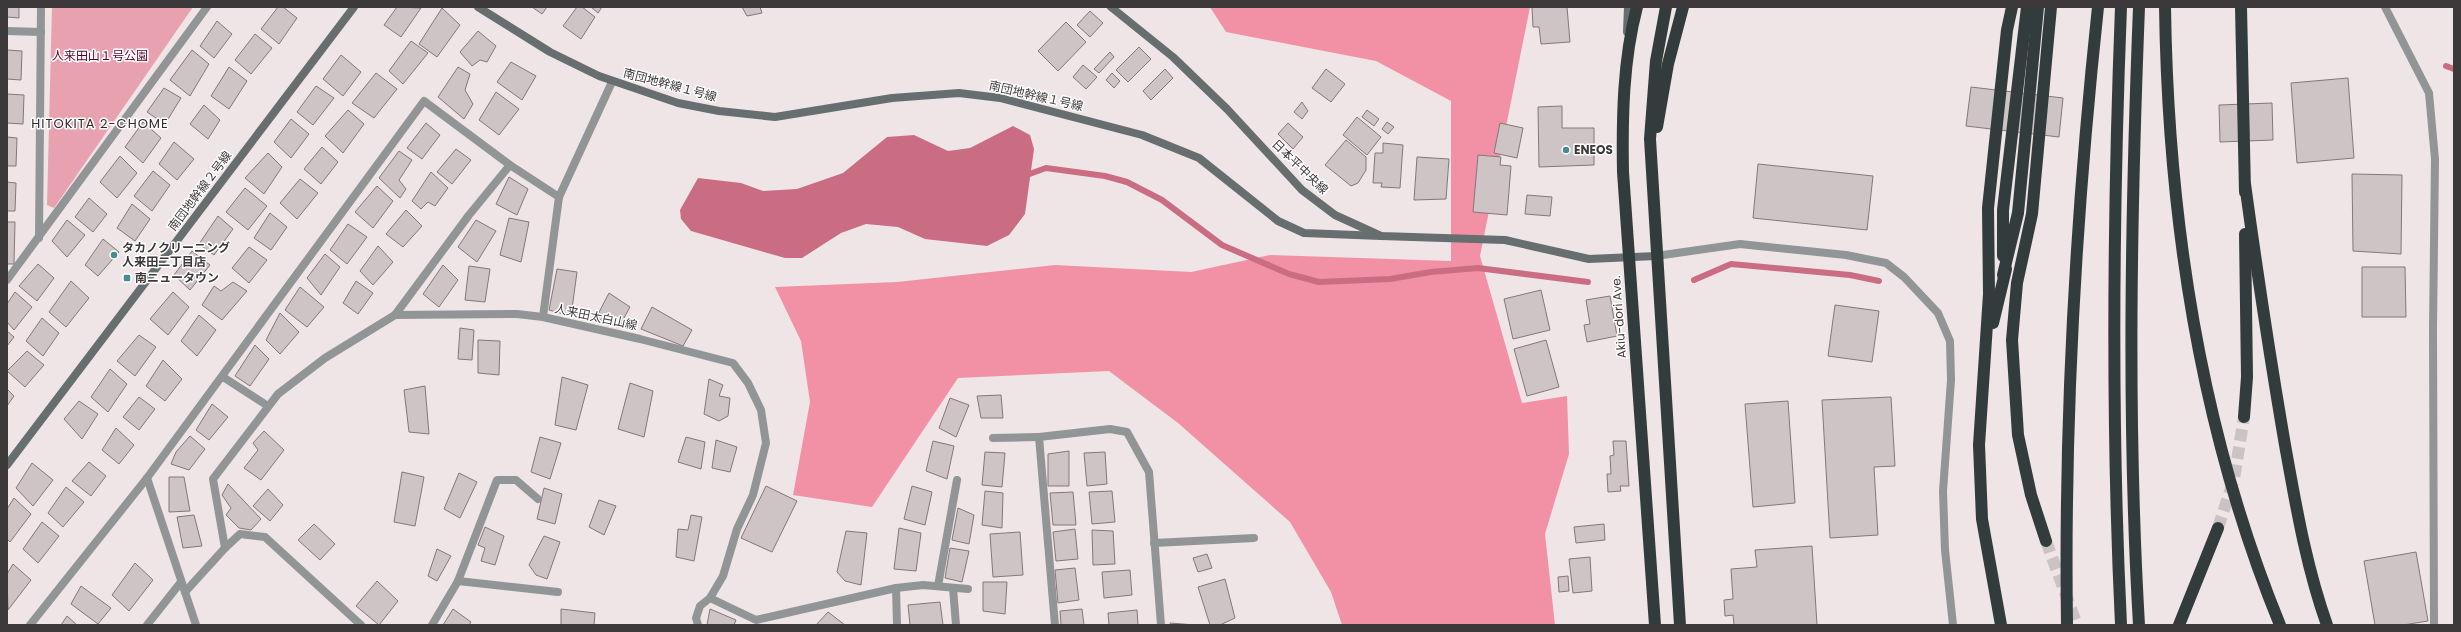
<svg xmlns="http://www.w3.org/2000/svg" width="2461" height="632" font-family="Poppins,'Noto Sans JP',sans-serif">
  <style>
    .green { fill: #e7a1af }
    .forest { fill: #f291a6 }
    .water { fill: #ca6d83 }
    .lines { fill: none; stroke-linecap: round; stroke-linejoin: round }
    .stream { stroke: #ca6d83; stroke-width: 6 }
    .building { fill: #cfc4c5; stroke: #827879 }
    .highway-tunnel { stroke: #cbc2c3; stroke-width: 12; stroke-dasharray: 12 6; stroke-linecap: butt }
    .street { stroke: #919596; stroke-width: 8 }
    .secondary { stroke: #676e6f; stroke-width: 8 }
    .highway { stroke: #333c3c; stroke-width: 12 }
    .poi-dot { fill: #458d90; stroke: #fff; stroke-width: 1.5 }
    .labels { text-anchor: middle; stroke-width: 3; stroke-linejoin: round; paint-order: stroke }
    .park-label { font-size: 12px; fill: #5a0225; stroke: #fff }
    .street-label { font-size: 12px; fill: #3d3839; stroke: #fff }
    .poi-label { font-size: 12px; font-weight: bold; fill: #3d3839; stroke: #fff; text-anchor: start }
    .neighbourhood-label { font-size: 13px; letter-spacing: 1px; fill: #332a2c; stroke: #fff }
  </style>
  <rect width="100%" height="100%" fill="#efe4e6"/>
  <polygon class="green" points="52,7 193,7 54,208 47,205"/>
  <polygon class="forest" points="1210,7 1530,7 1480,256 1522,403 1567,396 1569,454 1545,534 1555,625 1342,625 1331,592 1290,522 1178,423 1109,371 958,378 872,507 793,495 810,402 801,341 775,287 897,282 1055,265 1191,272 1270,255 1451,261 1451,101 1376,61 1226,32"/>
  <polygon class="water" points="1013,126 1030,135 1034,149 1025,214 1009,235 987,246 925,239 898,227 866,224 841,233 802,258 785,258 691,231 681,219 680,210 698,178 741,183 763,191 797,189 843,173 887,137 914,135 948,151 970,148"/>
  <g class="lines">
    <g class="stream">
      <polyline points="2446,66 2454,69"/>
      <polyline points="1024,176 1046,168 1105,176 1127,182 1162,200 1222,245 1289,274 1319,282 1390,279 1431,272 1478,268 1588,282"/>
      <polyline points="1694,280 1731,264 1850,275 1879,281"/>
    </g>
  </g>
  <g class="building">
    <polygon points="7,7 19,7 19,18 7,17"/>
    <polygon points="278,7 283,7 297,18 279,44 261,29"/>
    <polygon points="397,7 421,8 401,37 384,25"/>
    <polygon points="532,7 547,7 542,14"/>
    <polygon points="577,7 582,7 595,17 581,39 563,26"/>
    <polygon points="591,7 602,7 598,13"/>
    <polygon points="742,7 760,7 762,13 747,16"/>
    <polygon points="1532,7 1567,7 1570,42 1541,44 1539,27 1533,27"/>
    <polygon points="442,8 460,25 437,57 419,44"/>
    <polygon points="1090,11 1103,23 1090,37 1077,25"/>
    <polygon points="217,21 232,34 214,58 200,46"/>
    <polygon points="1066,22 1086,42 1058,71 1038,51"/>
    <polygon points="478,31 496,46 487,62 480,60 472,66 460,52"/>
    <polygon points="255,34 272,48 251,74 235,60"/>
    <polygon points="411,41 428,53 403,84 389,71"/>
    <polygon points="1139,47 1151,59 1128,82 1116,70"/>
    <polygon points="7,50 22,51 21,80 7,79"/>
    <polygon points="192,50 209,64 190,96 170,80"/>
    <polygon points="1110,52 1114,57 1099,73 1094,69"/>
    <polygon points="341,55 361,72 343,96 323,79"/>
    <polygon points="511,62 536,76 522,100 497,82"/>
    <polygon points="1083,65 1097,77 1086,89 1073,77"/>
    <polygon points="229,67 247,81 229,109 211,96"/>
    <polygon points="458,67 470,74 465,90 473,104 464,119 438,97"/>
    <polygon points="1165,69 1173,78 1151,100 1143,91"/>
    <polygon points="1326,69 1345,84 1331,102 1312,88"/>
    <polygon points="376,73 397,89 374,118 352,103"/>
    <polygon points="1112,73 1120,81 1114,88 1106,80"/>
    <polygon points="2348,78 2354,158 2297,163 2291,83"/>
    <polygon points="316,86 334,98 313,125 297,112"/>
    <polygon points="1971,87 2063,98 2059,137 1966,126"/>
    <polygon points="164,88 181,98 165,124 147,112"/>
    <polygon points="496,92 519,109 499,135 479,120"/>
    <polygon points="7,94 24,95 23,124 7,123"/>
    <polygon points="1302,102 1308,111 1302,119 1294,112"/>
    <polygon points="2272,103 2273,140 2220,142 2219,105"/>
    <polygon points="204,105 220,120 208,139 190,124"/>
    <polygon points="1562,106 1562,128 1594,128 1594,165 1539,167 1538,107"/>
    <polygon points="348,110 364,124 343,153 325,136"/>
    <polygon points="1367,110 1379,119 1374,126 1362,117"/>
    <polygon points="1357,117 1381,137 1367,155 1343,135"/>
    <polygon points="291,119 309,134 291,158 274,142"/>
    <polygon points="143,122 161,138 143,163 125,147"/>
    <polygon points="1387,122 1394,127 1388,134 1382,129"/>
    <polygon points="426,123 440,135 422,159 407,148"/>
    <polygon points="1288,123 1303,137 1293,149 1278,134"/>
    <polygon points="1500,123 1523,128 1517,158 1494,153"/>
    <polygon points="7,137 17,138 16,166 7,166"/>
    <polygon points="1346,140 1366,157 1366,170 1358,183 1351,186 1325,165"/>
    <polygon points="174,142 194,159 177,180 159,164"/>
    <polygon points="1383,143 1403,145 1400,188 1381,187 1382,183 1373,183 1375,153 1383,153"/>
    <polygon points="322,147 338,162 321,184 304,169"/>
    <polygon points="456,149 471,160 452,184 437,172"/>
    <polygon points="399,151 412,160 399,180 406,189 400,198 379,178"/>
    <polygon points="268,153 282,167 264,194 245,178"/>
    <polygon points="1478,155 1501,157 1500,165 1511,166 1507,215 1473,212"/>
    <polygon points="120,156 137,173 117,198 100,182"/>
    <polygon points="1417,157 1449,159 1446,199 1414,200"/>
    <polygon points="1758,164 1873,176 1867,230 1753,218"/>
    <polygon points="153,171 170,185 152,211 134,196"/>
    <polygon points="431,172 448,188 435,206 428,202 421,209 412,201"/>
    <polygon points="2352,174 2402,175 2401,254 2353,251"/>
    <polygon points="509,177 528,189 517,215 496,204"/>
    <polygon points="300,179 318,193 297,219 280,203"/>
    <polygon points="7,182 16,183 15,211 7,211"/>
    <polygon points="377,186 393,201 373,228 355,212"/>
    <polygon points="245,188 267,206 248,230 226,212"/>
    <polygon points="1527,195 1552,197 1550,216 1525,214"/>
    <polygon points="89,198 107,214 93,232 75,217"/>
    <polygon points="132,204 150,219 135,241 117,228"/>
    <polygon points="406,210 422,226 403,247 386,234"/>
    <polygon points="270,213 287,227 271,250 254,238"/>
    <polygon points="218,216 233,229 214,255 199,244"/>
    <polygon points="509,218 529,222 521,262 500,255"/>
    <polygon points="67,220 85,235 67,257 52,241"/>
    <polygon points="476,220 496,231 477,262 458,247"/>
    <polygon points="7,222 15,222 14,264 7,264"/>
    <polygon points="348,224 367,237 347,264 330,250"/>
    <polygon points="103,239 119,252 98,276 85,265"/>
    <polygon points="378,246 393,262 373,285 360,271"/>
    <polygon points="249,247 267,260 249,283 232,268"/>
    <polygon points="192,251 210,265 190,290 174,275"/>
    <polygon points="325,254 340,267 321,295 307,278"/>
    <polygon points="38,264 54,278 37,301 19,286"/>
    <polygon points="443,265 458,280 439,307 423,294"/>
    <polygon points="469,266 490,269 485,302 465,300"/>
    <polygon points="2362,267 2405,267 2406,317 2362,317"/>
    <polygon points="557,269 577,272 571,316 549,310"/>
    <polygon points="71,281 89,298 66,327 49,312"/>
    <polygon points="356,281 373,293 358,314 343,303"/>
    <polygon points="233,282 247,291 222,320 202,305 214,286 221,291"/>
    <polygon points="300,287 324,307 307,327 285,310"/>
    <polygon points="1541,290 1550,330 1513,339 1504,299"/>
    <polygon points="15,292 32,307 14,330 7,322 7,304"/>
    <polygon points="173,292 189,307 168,335 150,319"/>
    <polygon points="609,293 630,307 619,327 596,318"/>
    <polygon points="1610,296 1617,336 1587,342 1584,325 1590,324 1586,300"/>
    <polygon points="1835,305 1879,311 1872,362 1828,356"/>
    <polygon points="652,307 692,330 683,346 641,329"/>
    <polygon points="280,313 299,332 280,354 266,340"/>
    <polygon points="199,315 216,330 197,356 181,341"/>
    <polygon points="42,318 59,333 43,356 26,341"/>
    <polygon points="460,328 474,330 472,360 458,359"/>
    <polygon points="7,331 14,337 7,346"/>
    <polygon points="139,335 156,347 135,376 117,361"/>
    <polygon points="478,340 500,341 499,375 478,373"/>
    <polygon points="1546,340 1559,387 1527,396 1514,349"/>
    <polygon points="255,345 269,359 250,386 235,376"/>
    <polygon points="27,351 44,365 25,387 7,371"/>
    <polygon points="163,360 182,379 165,401 146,386"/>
    <polygon points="110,369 127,384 108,412 91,397"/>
    <polygon points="562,377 588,385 576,430 555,425"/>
    <polygon points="709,379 723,385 719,396 730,398 728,416 719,421 704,414"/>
    <polygon points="630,383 653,391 644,437 618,429"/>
    <polygon points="425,386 429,434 409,432 404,390"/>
    <polygon points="7,389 14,396 7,406"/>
    <polygon points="1001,395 1003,418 981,418 977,396"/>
    <polygon points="139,397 155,409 139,430 123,417"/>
    <polygon points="1891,397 1895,466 1874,467 1878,535 1830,538 1822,400"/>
    <polygon points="950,398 969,405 956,437 939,428"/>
    <polygon points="79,401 98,414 82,439 64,419"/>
    <polygon points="1788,401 1795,503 1753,507 1745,404"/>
    <polygon points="212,404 228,417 209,440 196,430"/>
    <polygon points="116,428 134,445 119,464 102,450"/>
    <polygon points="264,431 284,450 261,480 244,468 258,450 253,443"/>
    <polygon points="190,436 205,449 189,470 171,464 176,452"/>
    <polygon points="540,437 561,443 550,479 531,472"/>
    <polygon points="686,437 705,442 701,469 678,462"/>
    <polygon points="716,440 737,447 730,472 712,468"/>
    <polygon points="933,441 954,446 947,479 926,471"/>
    <polygon points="1613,441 1626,441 1629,486 1620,486 1621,491 1608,492 1607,474 1611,474 1610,456 1614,455"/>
    <polygon points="1069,451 1069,486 1048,486 1048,454"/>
    <polygon points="985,452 1005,453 1002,487 982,485"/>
    <polygon points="1105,452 1107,484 1087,486 1084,453"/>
    <polygon points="89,462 106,476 91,496 72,481"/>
    <polygon points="32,463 53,480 33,506 16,488"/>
    <polygon points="402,472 424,477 415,526 394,522"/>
    <polygon points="459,473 477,482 460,518 444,509"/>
    <polygon points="169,477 184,477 190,511 169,512"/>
    <polygon points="228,484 261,519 251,530 239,528 226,515 231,508 222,495"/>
    <polygon points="766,486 797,501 772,552 741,538"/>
    <polygon points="912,486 932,492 925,525 904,519"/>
    <polygon points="66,487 84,502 63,527 48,513"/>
    <polygon points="544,488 562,494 555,524 537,519"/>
    <polygon points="268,489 283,505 270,521 253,506"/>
    <polygon points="985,491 1003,493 1002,528 982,525"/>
    <polygon points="1112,491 1115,522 1092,524 1089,492"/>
    <polygon points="1073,492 1076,525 1053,525 1050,493"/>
    <polygon points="14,498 31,514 10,542 7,539 7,509"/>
    <polygon points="599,500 616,506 604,535 589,527"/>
    <polygon points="958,508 974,515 969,544 952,540"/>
    <polygon points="194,515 202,546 183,548 177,517"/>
    <polygon points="691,515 702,517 694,561 676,557 678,529 688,530"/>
    <polygon points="42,522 59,536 38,563 23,549"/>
    <polygon points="314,524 335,544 320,560 298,540"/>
    <polygon points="1604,524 1605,540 1576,543 1574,527"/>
    <polygon points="485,527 504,536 495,565 481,561 485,548 478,545"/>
    <polygon points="899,528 921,533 916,571 894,569"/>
    <polygon points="1075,529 1078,559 1056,561 1053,532"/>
    <polygon points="1092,530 1113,531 1115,564 1093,565"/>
    <polygon points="846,531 867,533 861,585 845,581 837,572"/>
    <polygon points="1020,532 1023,575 993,577 990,534"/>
    <polygon points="544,536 560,542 547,579 536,575 529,565"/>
    <polygon points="1812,546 1817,625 1734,625 1733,615 1725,616 1724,600 1733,599 1731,569 1757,567 1755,550"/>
    <polygon points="950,548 969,551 962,582 945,578"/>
    <polygon points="437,549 451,556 437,581 428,576"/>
    <polygon points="2416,552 2428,621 2403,625 2375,625 2364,561"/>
    <polygon points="1207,554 1212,568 1198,572 1193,558"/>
    <polygon points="1590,557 1592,591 1573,593 1569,559"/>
    <polygon points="135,563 153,580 129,611 112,595"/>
    <polygon points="13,564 31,580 8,610 7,574"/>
    <polygon points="1075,568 1079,600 1058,603 1055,570"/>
    <polygon points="1130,570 1132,595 1104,598 1102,572"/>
    <polygon points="1568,576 1569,591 1559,592 1558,577"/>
    <polygon points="1225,579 1235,618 1220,625 1210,625 1198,587"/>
    <polygon points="377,581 398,601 379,625 356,606"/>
    <polygon points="983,582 1007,582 1005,614 983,611"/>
    <polygon points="81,586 111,608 98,624 71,604"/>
    <polygon points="940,602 943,625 910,625 908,605"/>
    <polygon points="453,609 471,622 469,625 443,625"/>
    <polygon points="561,609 595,613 594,625 561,625"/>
    <polygon points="710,609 736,620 734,625 707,625"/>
    <polygon points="1082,609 1084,625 1061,625 1060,611"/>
    <polygon points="1137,610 1138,625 1109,625 1108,613"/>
    <polygon points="828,612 845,625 816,625"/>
    <polygon points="67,616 77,625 61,625"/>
    <polygon points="1170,623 1195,625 1171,625"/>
  </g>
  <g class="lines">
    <g class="highway-tunnel">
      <polyline points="2218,528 2234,479 2244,417"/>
      <polyline points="2046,541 2077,625"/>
    </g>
    <g class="street">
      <polyline points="2385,7 2429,93 2435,159 2433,329 2434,625"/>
      <polyline points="7,31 41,32"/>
      <polyline points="612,82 559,197 543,317 640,339 733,363 748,383 761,410 766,443 753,495 737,529 723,576 710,598 700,606 696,618 698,625"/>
      <polyline points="39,238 41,7"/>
      <polyline points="1656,256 1740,244 1846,255 1886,263 1904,277 1938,313 1950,341 1951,380 1943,491 1945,550 1953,625"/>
      <polyline points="7,280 207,7"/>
      <polyline points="395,315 517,314 543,317"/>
      <polyline points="223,377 268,406"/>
      <polyline points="993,438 1039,437"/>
      <polyline points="147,478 196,625"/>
      <polyline points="1154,543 1254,538"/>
      <polyline points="225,548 240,534 265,537 361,625"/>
      <polyline points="458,581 558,592"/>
      <polyline points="938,586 957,480"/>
      <polyline points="896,588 923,585 968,589"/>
      <polyline points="953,588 956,625"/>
      <polyline points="185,592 225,548 213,479 278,394 325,358 395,315 469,215 510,165"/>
      <polyline points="710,598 756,620 896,588 897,625"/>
      <polyline points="30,625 147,478 424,101 510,165 559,197"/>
      <polyline points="147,625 181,582"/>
      <polyline points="432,625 458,581 497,480 516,480 538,499"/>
      <polyline points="1055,625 1039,437 1110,429 1127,432 1149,472 1161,625"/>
    </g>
    <g class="secondary">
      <polyline points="478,7 550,52 599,76 678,103 719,111 775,117 892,98 959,93 1000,98 1142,135 1199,158 1278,221 1304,233 1381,236"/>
      <polyline points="1111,7 1173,57 1227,109 1302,190 1335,215 1381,236 1505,240 1589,259 1656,256"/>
      <polyline points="1627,32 1628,7"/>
      <polyline points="7,465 354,7"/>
    </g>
    <g class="highway">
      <path d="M1637,7c-14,53 -15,111 -14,165l32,453"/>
      <polyline points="1666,7 1656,61 1650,139 1680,625"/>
      <path d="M2121,7c-8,206 -10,412 0,618"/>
      <path d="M2165,7c3,209 35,423 115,618"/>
      <polyline points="2241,7 2245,192"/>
      <polyline points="1657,127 1668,64 1683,7"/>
      <path d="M2245,184c12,87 25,174 40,261 11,61 21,121 42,180"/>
      <polyline points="2003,256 2003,210 2027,7"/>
      <polyline points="2003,275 2018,213 2038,7"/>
      <polyline points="1993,323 2006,269"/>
      <polyline points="2244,417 2247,377 2245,234"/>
      <polyline points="2046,541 2031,495 2018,435 2012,340 2017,283 2032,214 2051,7"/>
      <polyline points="2001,625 1982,519 1979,445 1989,294 1988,208 2007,30 2012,7"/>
      <path d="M2067,625c-3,-207 9,-413 31,-618"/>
      <path d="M2139,625c-12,-205 -8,-413 0,-618"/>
      <polyline points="2179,625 2218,528"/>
    </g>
  </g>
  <g class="poi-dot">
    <circle cx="1566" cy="150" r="4"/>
    <circle cx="114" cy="255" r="4"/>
    <rect x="123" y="274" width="8" height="8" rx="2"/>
  </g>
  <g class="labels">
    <g class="park-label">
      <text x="100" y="60">人来田山１号公園</text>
    </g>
    <g class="street-label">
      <text transform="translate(670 85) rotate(15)" y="4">南団地幹線１号線</text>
      <text transform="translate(1036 96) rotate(13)" y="4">南団地幹線１号線</text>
      <text transform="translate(1300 167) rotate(44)" y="4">日本平中央線</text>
      <text transform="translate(200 191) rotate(-53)" y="4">南団地幹線２号線</text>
      <text transform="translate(596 317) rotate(12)" y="4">人来田太白山線</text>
      <text transform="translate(1619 317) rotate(-94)" y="4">Akiu-dori Ave.</text>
    </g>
    <g class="poi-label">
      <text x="1574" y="154">ENEOS</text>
      <text x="122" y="252">タカノクリーニング<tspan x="122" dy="14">人来田二丁目店</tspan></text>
      <text x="135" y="282">南ニュータウン</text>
    </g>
    <g class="neighbourhood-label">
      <text x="100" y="128">HITOKITA 2-CHOME</text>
    </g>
  </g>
  <rect width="2461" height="632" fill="none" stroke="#3d3839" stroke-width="16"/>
</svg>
